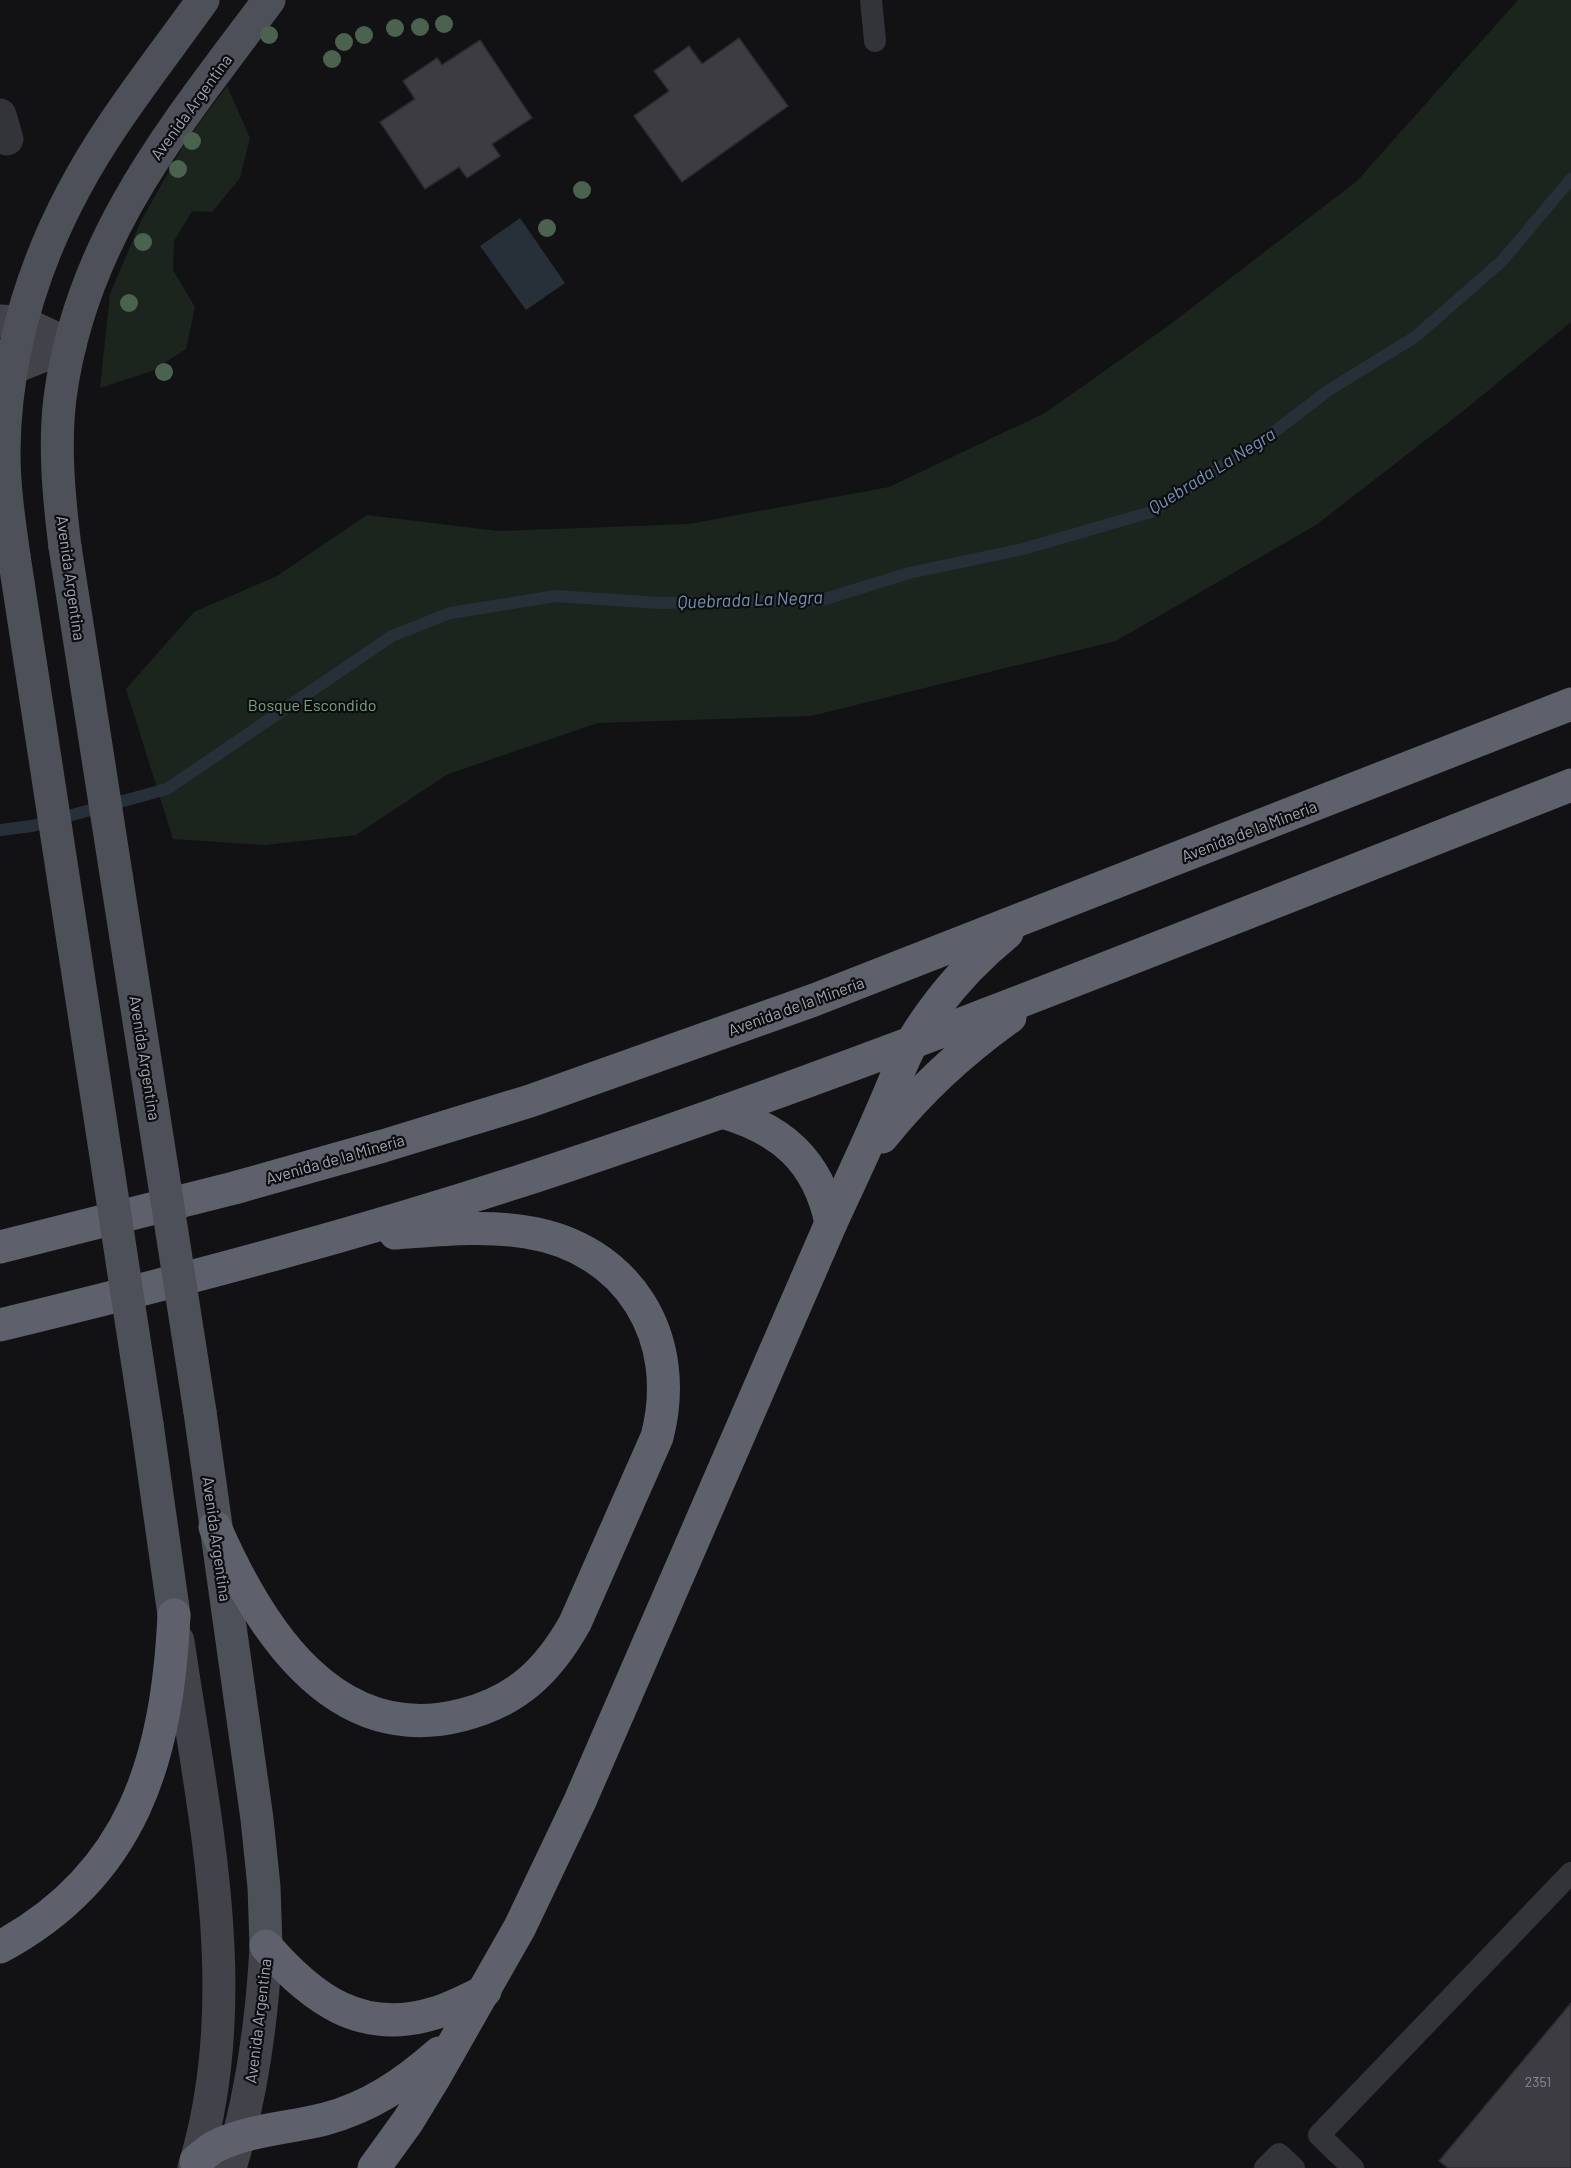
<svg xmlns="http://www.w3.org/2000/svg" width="1571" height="2168" font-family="Barlow,sans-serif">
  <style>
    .green { fill: #1c241e }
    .water { fill: #273039 }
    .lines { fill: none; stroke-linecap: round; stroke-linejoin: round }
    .stream { stroke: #273039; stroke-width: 12 }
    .building { fill: #3c3c42; stroke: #2c2c30; stroke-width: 1.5 }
    .lane { stroke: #33333a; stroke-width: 22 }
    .street { stroke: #33333a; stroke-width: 33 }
    .secondary { stroke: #41424a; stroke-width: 33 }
    .primary { stroke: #4e5059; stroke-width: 33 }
    .highway { stroke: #5e616b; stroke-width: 33 }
    .primary-bridge { stroke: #4e5059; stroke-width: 33 }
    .tree { fill: #4a624e }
    .labels { text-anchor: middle; stroke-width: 4.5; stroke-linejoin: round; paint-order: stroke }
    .number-label { font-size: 14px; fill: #888c99 }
    .street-label { font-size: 16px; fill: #a2a7b6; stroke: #0d0d0f }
    .park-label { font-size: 16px; fill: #77a37d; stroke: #0d0d0f }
    .water-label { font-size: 18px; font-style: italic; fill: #7592b5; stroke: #0d0d0f }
  </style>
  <rect width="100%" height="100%" fill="#121214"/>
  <g class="green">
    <polygon points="1518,0 1571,0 1571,322 1467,408 1316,525 1116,641 811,716 598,723 448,774 356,835 265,845 173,839 126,689 194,612 277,576 367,515 498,531 689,524 889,487 1045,413 1168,326 1357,181"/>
    <polygon points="227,86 250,138 240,178 212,212 192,211 174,241 173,270 195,307 186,349 152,371 100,388 110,294 141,221 186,141"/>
  </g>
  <polygon class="water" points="520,218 565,283 526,310 480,246"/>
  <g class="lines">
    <polyline class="stream" points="0,830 32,826 167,789 392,636 450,613 556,596 659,603 822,600 909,573 1023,549 1151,512 1270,435 1329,390 1415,337 1502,261 1571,179"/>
  </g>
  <g class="building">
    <polygon points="739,38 788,106 682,182 634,116 669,91 654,71 689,46 702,64"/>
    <polygon points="480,40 532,118 492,144 500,156 467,178 459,167 425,189 380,122 415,99 403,81 437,58 442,65"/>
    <polygon points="1571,2003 1571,2168 1448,2168 1439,2161"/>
  </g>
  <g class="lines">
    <g class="lane">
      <polyline points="871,0 875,41"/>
      <polyline points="1265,2168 1279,2154 1294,2168"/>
      <polyline points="1353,2168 1319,2135 1571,1873"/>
    </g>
    <polyline class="street" points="0,115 7,139"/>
    <g class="secondary">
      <polyline points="0,321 21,322 70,345"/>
      <polyline points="0,373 70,345"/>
      <path d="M178,1641c25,173 69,355 16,527"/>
      <path d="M230,2168c22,-73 32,-146 36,-222"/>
    </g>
    <g class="primary">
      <path d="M65,547c-6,-49 -11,-100 -5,-149 21,-161 116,-273 209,-398"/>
      <path d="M14,556c-5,-35 -10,-69 -10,-104 1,-119 43,-229 109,-327 28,-42 60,-83 90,-125"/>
      <polyline points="200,1412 257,1819 264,1887 266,1946"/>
      <polyline points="147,1424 174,1615"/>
    </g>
    <g class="highway">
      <path d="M722,1112c59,17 96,48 109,111"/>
      <path d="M882,1137c39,-48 78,-84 128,-120"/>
      <polyline points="0,1247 234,1188 383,1146 530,1101 814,1000 1571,704"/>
      <path d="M0,1325c189,-46 378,-96 563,-158 341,-114 674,-251 1008,-382"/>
      <path d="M215,1527c44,101 119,221 247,188 55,-14 86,-44 113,-92l82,-186c26,-99 -28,-189 -131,-205 -43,-7 -87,-2 -131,1"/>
      <path d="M266,1946c46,53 96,90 169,67 17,-5 34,-14 50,-22"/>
      <path d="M0,1947c134,-72 167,-189 174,-332"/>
      <path d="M196,2161c6,-5 12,-10 18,-14 32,-17 76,-19 111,-28 45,-12 80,-36 114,-66"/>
      <path d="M374,2168l34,-47 25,-41 87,-153 60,-126 251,-578c18,-39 36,-77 53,-117 10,-22 18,-46 30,-67 25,-41 56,-76 93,-106"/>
    </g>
    <g class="primary-bridge">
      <polyline points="65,547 200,1412"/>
      <polyline points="14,556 147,1424"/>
    </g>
  </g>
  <g class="tree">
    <circle cx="444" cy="24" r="9"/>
    <circle cx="420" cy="27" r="9"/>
    <circle cx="395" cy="28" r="9"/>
    <circle cx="269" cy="35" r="9"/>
    <circle cx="364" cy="35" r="9"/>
    <circle cx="344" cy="42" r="9"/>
    <circle cx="332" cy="59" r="9"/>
    <circle cx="192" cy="141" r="9"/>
    <circle cx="178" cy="169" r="9"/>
    <circle cx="582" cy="190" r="9"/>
    <circle cx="547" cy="228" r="9"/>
    <circle cx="143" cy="242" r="9"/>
    <circle cx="129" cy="303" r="9"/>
    <circle cx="164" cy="372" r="9"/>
  </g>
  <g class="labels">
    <g class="number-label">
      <text x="1538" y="2087">2351</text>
    </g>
    <g class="street-label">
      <text transform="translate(191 107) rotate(-54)" y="6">Avenida Argentina</text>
      <text transform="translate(71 578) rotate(82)" y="6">Avenida Argentina</text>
      <text transform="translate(1249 831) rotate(-21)" y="6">Avenida de la Minería</text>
      <text transform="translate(796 1006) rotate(-20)" y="6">Avenida de la Minería</text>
      <text transform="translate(145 1058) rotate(81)" y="6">Avenida Argentina</text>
      <text transform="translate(335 1159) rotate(-16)" y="6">Avenida de la Minería</text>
      <text transform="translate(217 1539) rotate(82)" y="6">Avenida Argentina</text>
      <text transform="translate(258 2021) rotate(-83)" y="6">Avenida Argentina</text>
    </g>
    <g class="park-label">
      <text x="312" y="711">Bosque Escondido</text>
    </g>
    <g class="water-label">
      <text transform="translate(1212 471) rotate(-32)" y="6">Quebrada La Negra</text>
      <text transform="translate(750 600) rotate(-2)" y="6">Quebrada La Negra</text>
    </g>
  </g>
</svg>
